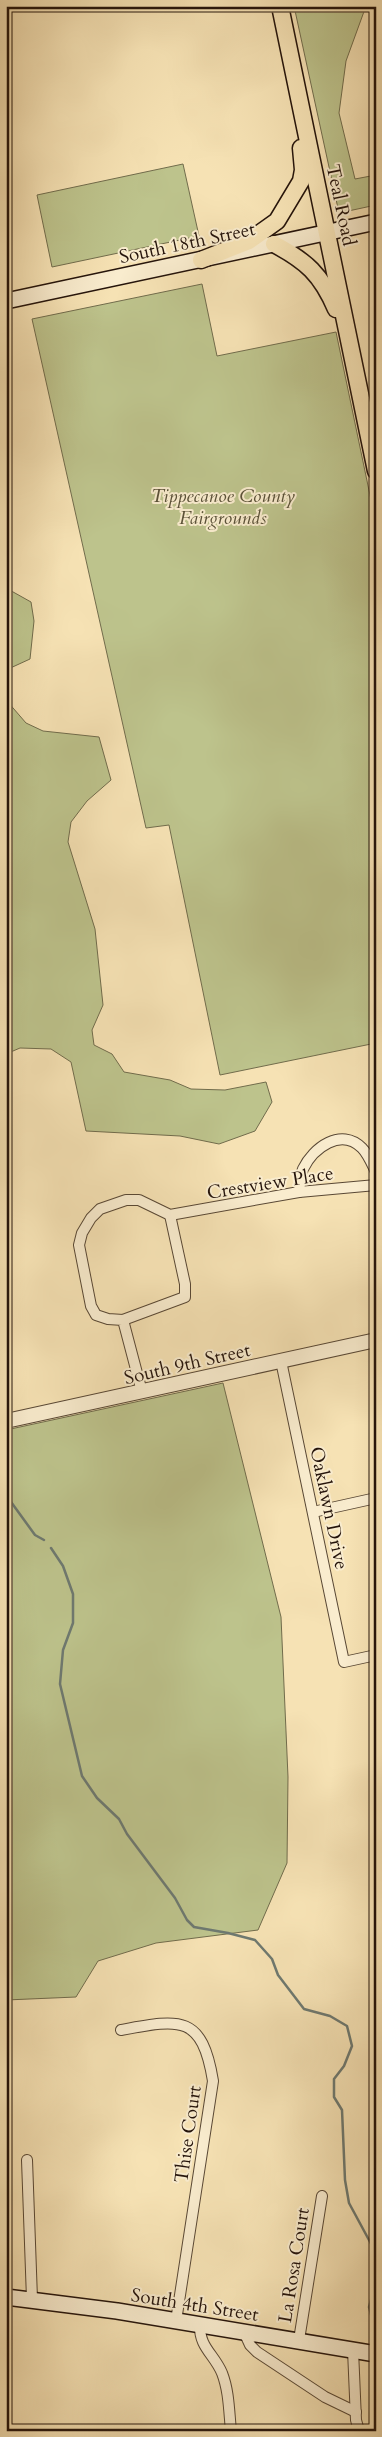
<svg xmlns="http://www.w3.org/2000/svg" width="382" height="2437" font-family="Cardo,serif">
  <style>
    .green { fill: #bdc38c; stroke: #716c4c }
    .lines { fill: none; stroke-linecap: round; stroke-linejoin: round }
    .stream { stroke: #6e7970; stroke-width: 2.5 }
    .minor-casing { stroke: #594835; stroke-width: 12 }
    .tertiary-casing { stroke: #594835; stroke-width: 16 }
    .secondary-casing { stroke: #25140b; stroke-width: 18 }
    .primary-casing { stroke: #25140b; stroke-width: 19 }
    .minor { stroke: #f9ecce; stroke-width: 10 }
    .tertiary { stroke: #f9ecce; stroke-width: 14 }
    .secondary { stroke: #f9ecce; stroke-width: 15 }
    .primary { stroke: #f6e2b4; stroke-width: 16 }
    .labels { text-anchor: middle; stroke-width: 4; stroke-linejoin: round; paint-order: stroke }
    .street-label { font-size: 19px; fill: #25140b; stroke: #f9ecce }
    .park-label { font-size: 19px; font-style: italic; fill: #5a5138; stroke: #f9ecce }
  </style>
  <rect width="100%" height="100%" fill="#f6e2b4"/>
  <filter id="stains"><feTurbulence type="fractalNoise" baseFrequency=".004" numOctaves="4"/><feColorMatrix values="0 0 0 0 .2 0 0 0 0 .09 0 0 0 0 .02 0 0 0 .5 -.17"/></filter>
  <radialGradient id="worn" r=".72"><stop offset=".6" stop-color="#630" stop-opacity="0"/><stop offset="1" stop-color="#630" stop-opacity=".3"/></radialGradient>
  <g class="green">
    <polygon points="294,6 366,6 346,61 339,113 355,179 376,175 376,205 339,213"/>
    <polygon points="183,164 199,236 52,267 37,195"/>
    <polygon points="202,284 217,356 336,332 376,524 376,1043 220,1075 169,825 146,828 32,319"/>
    <polygon points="6,588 31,602 34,621 30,659 6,670"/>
    <polygon points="6,694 7,701 26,723 43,731 99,737 111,780 87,801 71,822 68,842 95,929 103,1005 92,1030 94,1045 112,1054 124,1072 170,1080 191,1089 225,1090 266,1082 272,1102 255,1131 219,1144 180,1136 86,1131 71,1062 51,1049 20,1048 6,1054"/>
    <polygon points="223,1383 281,1617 288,1777 287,1863 258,1930 156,1943 98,1961 76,1997 6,2000 6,1430"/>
  </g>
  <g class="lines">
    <g class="stream">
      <polyline points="6,797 6,799"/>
      <polyline points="6,1495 35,1535 44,1540"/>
      <polyline points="51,1548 63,1566 73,1594 73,1623 63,1650 60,1684 82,1776 97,1798 119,1819 127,1834 175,1898 187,1920 194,1927 228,1933 255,1940 272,1959 278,1975 304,2009 330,2016 347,2026 352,2046 344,2066 334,2079 334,2097 342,2110 345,2180 349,2203 376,2253"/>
      <polyline points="376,2281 369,2307 376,2334"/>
    </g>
    <g class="minor-casing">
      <g id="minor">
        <path d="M299,1192c1,-7 1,-16 4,-23 10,-21 38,-42 59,-21 6,6 10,16 14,24"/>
        <polyline points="123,1320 185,1297 185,1284 170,1215"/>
        <polyline points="281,1361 344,1662 376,1655"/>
        <polyline points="142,1392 123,1320 108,1319 96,1315 91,1306 79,1245 82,1233 91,1218 100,1209 126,1200 139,1200 170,1215 299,1192 376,1185"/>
        <polyline points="313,1512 376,1498"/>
        <path d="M121,2030c59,-11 81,-16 92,51l-37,240"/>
        <polyline points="27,2160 32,2299"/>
        <path d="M200,2325c-1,22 14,29 22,48 7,18 7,38 9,58"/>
        <polyline points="244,2332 250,2345 257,2352 325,2397 356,2412"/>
        <polyline points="299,2340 322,2196"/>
        <polyline points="353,2350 356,2420 359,2431"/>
      </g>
    </g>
    <g class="tertiary-casing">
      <polyline id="tertiary" points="6,1421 376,1340"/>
    </g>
    <g class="secondary-casing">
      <g id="secondary">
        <polyline points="6,301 376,222"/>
        <polyline points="6,2297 117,2311 376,2354"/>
      </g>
    </g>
    <g class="primary-casing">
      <g id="primary">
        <polyline points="280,6 376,471"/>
        <path d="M274,244c32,17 47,30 62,65"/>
        <polyline points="201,260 249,241 277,221 301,181 303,170 301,148"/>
      </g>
    </g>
    <use href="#minor" class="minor"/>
    <use href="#tertiary" class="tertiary"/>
    <use href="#secondary" class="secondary"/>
    <use href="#primary" class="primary"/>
  </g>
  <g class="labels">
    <g class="street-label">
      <text transform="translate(342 205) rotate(78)" y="7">Teal Road</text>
      <text transform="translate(187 242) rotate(-12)" y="7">South 18th Street</text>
      <text transform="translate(270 1182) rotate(-9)" y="7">Crestview Place</text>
      <text transform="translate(187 1363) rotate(-13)" y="7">South 9th Street</text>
      <text transform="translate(330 1508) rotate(78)" y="7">Oaklawn Drive</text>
      <text transform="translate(187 2134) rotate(-82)" y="7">Thise Court</text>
      <text transform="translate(293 2265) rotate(-81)" y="7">La Rosa Court</text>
      <text transform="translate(195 2304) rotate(9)" y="7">South 4th Street</text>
    </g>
    <g class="park-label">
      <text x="223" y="502">Tippecanoe County<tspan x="223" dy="22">Fairgrounds</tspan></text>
    </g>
  </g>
  <rect width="382" height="2437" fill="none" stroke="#f6e2b4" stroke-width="25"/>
  <rect x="8" y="8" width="367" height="2422" fill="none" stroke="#25140b" stroke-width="2.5"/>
  <rect x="12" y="12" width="357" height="2412" fill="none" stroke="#25140b"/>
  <rect width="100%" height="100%" filter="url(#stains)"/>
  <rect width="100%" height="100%" fill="url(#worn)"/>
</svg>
